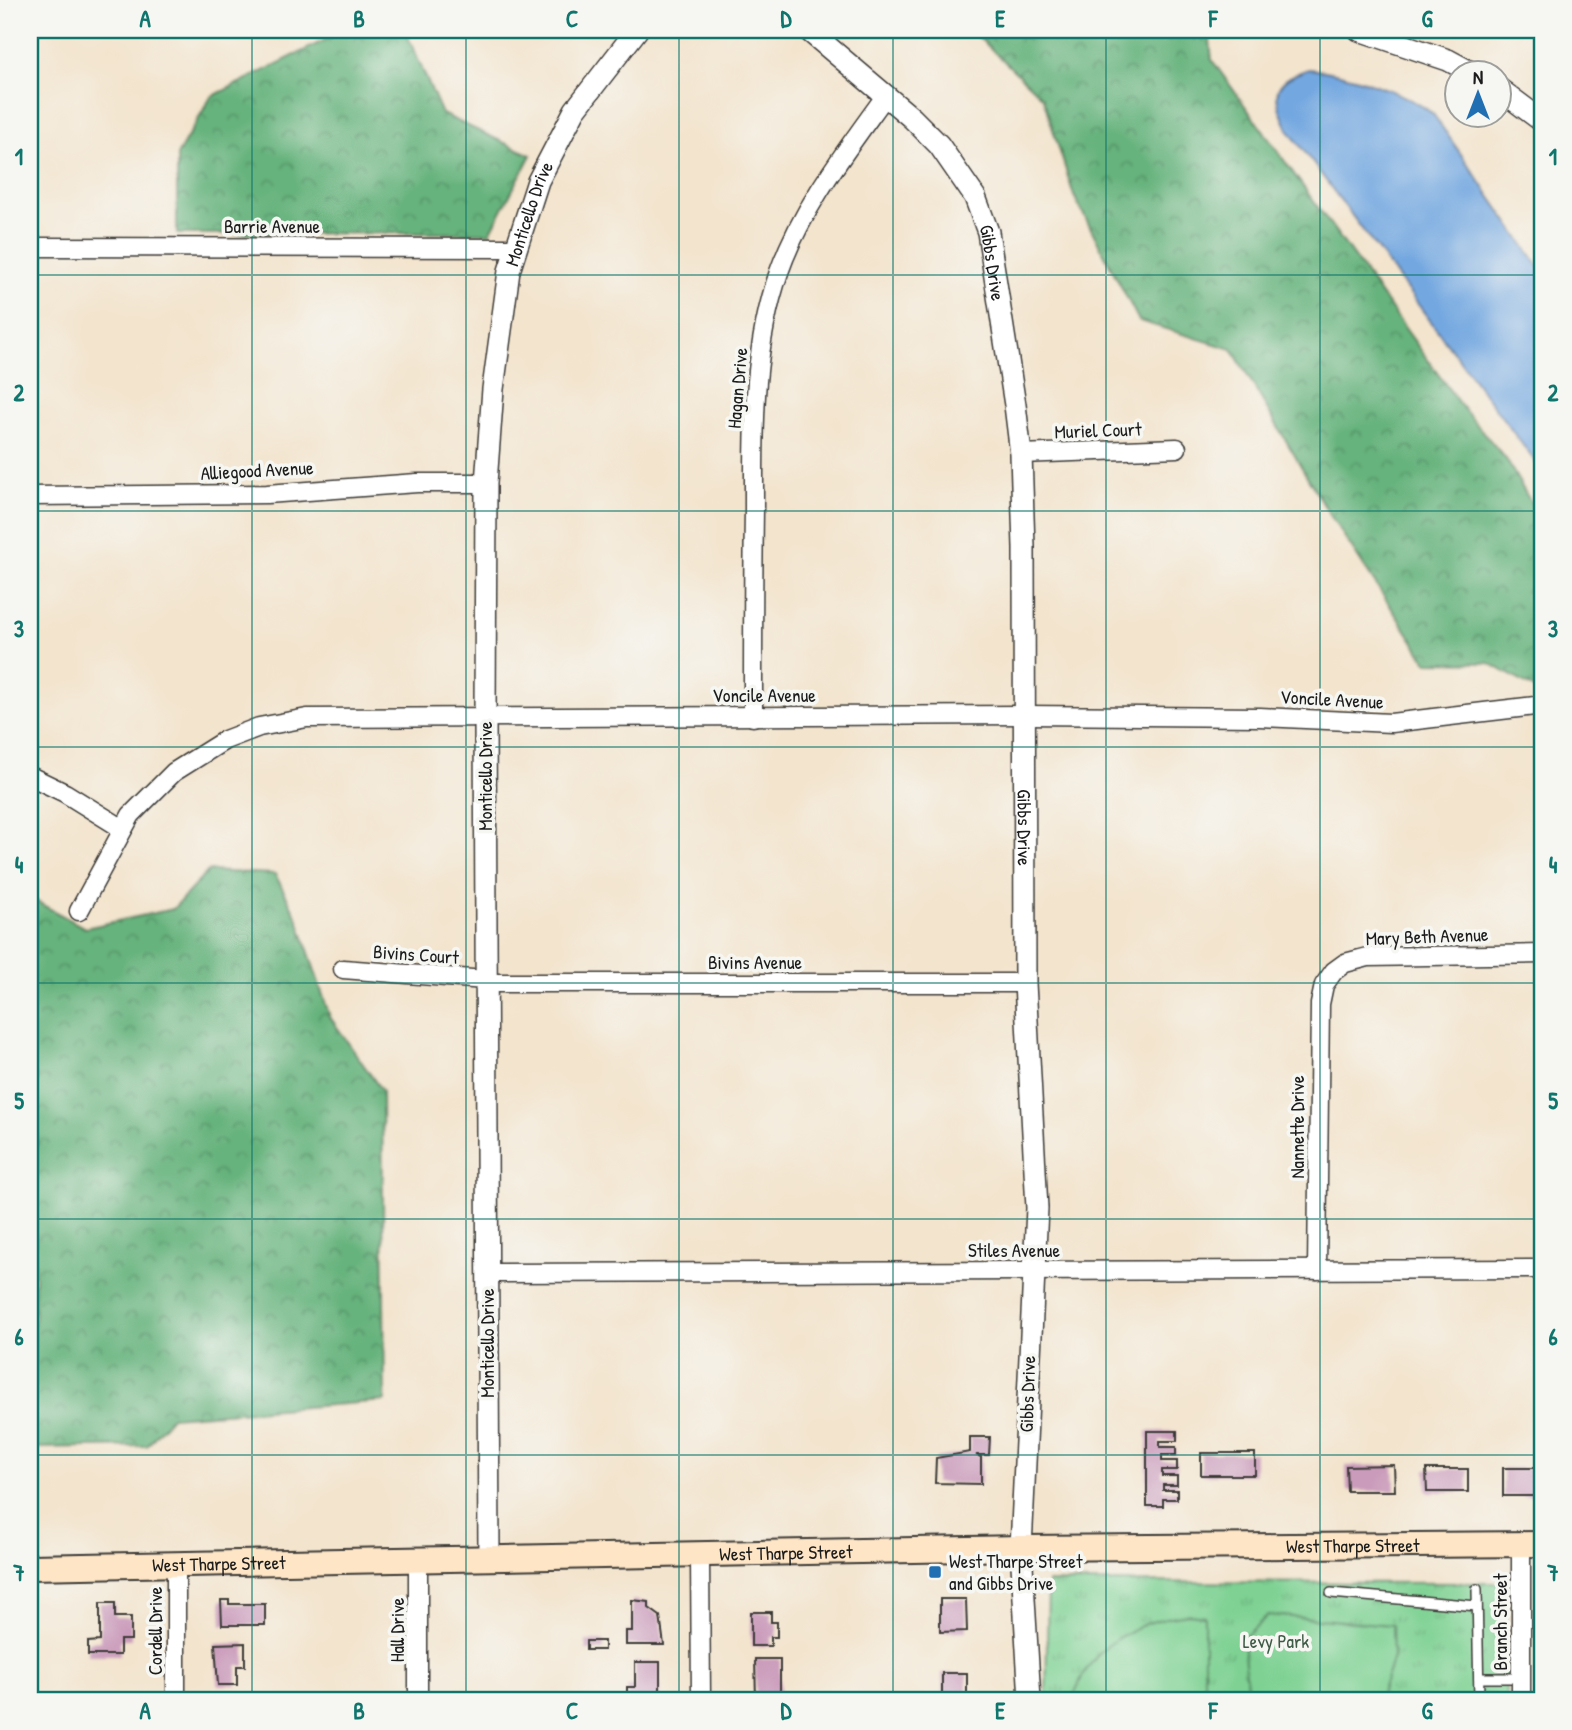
<svg xmlns="http://www.w3.org/2000/svg" width="1572" height="1730" font-family="'Patrick Hand',sans-serif">
  <style>
    .forest { fill: url(#forest-crowns); stroke: #41684c; stroke-width: 2 }
    .park { fill: url(#park-tufts); stroke: #4d7658; stroke-width: 2 }
    .garden { fill: #7ed193; stroke: #4d7658; stroke-width: 2 }
    .water { fill: #73a7e0; stroke: #48627e; stroke-width: 2 }
    .building { fill: #ca9bbb }
    .lines { fill: none; stroke-linecap: round; stroke-linejoin: round }
    .service-casing { stroke: #3c3a37; stroke-width: 12 }
    .minor-casing { stroke: #3c3a37; stroke-width: 21 }
    .tertiary-casing { stroke: #3c3a37; stroke-width: 24 }
    .secondary-casing { stroke: #3c3a37; stroke-width: 28 }
    .service { stroke: #fff; stroke-width: 9 }
    .minor { stroke: #fff; stroke-width: 18 }
    .tertiary { stroke: #fff; stroke-width: 21 }
    .secondary { stroke: #fde5c5; stroke-width: 24 }
    .grid { fill: none; stroke: #0f766e; stroke-width: 2; stroke-opacity: 0.55 }
    .poi-dot { fill: #1f6fb2; stroke: #f6f6f2; stroke-width: 2.5 }
    .labels { text-anchor: middle; stroke-width: 7; stroke-linejoin: round; paint-order: stroke }
    .street-label { font-size: 19px; fill: #1c1c1c; stroke: #f6f6f2 }
    .poi-label { font-size: 19px; fill: #1c1c1c; stroke: #f6f6f2; text-anchor: start }
    .park-label { font-size: 19px; fill: #3e5b46; stroke: #f6f6f2 }
    .neatline { fill: none; stroke: #0f766e; stroke-width: 2.5 }
    .grid-label { font-size: 23px; text-anchor: middle; font-weight: bold; fill: #0f766e }
  </style>
  <defs>
    <pattern id="forest-crowns" width="20" height="18" patternUnits="userSpaceOnUse" patternTransform="scale(1.75)"><rect width="20" height="18" fill="#66b37d"/><path d="M2 6a3 3 0 1 1 6 0M12 15a3 3 0 1 1 6 0" fill="none" stroke="#539166"/></pattern>
    <pattern id="park-tufts" width="24" height="20" patternUnits="userSpaceOnUse" patternTransform="scale(1.75)"><rect width="24" height="20" fill="#7ed193"/><path d="M3 7l-1-3M5 7V3M7 7l1-3M15 17l-1-3M17 17v-4M19 17l1-3" fill="none" stroke="#6cb37e"/></pattern>
  </defs>
  <rect width="100%" height="100%" fill="#f6f6f2"/>
  <filter id="ink" filterUnits="userSpaceOnUse"><feTurbulence type="fractalNoise" baseFrequency=".0143" numOctaves="2"/><feDisplacementMap in="SourceGraphic" scale="14" xChannelSelector="R" yChannelSelector="G"/><feConvolveMatrix kernelMatrix="1 2 1 2 8 2 1 2 1" color-interpolation-filters="sRGB"/></filter>
  <filter id="wash" filterUnits="userSpaceOnUse"><feTurbulence type="fractalNoise" baseFrequency=".00686" numOctaves="4" result="noise"/><feDisplacementMap in="SourceGraphic" scale="28" xChannelSelector="R" yChannelSelector="G"/><feGaussianBlur stdDeviation="1.57" result="paint"/><feColorMatrix in="noise" values="0 0 0 0 0 0 0 0 0 0 0 0 0 0 0 0 0 1.4 0 .05"/><feComposite in="paint" operator="in"/></filter>
  <g filter="url(#wash)">
    <rect width="100%" height="100%" fill="#f3e4cd"/>
    <g class="forest">
      <polygon points="345,30 405,30 442,114 531,155 490,233 177,234 177,155 211,97"/>
      <polygon points="971,30 1209,30 1212,60 1461,406 1506,459 1542,522 1542,693 1489,663 1427,662 1328,512 1232,349 1139,321 1074,196 1043,98"/>
      <polygon points="208,871 275,874 298,919 330,1017 382,1091 385,1401 171,1417 147,1446 33,1448 37,1075 30,1074 30,898 85,928 173,909"/>
    </g>
    <polygon class="park" points="1048,1582 1506,1583 1506,1700 1046,1700"/>
    <g class="garden">
      <path d="M1189,1614l15,2v84h-131c15,-54 63,-80 116,-86z"/>
      <polygon points="1268,1615 1392,1625 1393,1657 1379,1700 1248,1700 1243,1639"/>
    </g>
    <path class="water" d="M1309,69c36,3 95,22 124,45l109,157v200l-253,-340c-16,-34 -21,-49 20,-62z"/>
    <g id="blocks">
      <g class="building">
        <polygon points="1147,1431 1177,1431 1177,1441 1160,1441 1160,1447 1176,1447 1176,1455 1162,1455 1162,1461 1177,1461 1177,1470 1162,1470 1162,1476 1177,1476 1177,1485 1163,1485 1163,1490 1177,1490 1177,1499 1163,1499 1163,1506 1147,1506"/>
        <polygon points="970,1437 990,1437 989,1455 976,1455 981,1457 981,1484 935,1483 936,1458 970,1452"/>
        <rect x="1201" y="1453" width="54" height="22"/>
        <polygon points="1394,1465 1395,1491 1347,1491 1346,1466"/>
        <polygon points="30,1466 34,1466 34,1485 30,1486"/>
        <rect x="1503" y="1468" width="39" height="28"/>
        <polygon points="1426,1469 1468,1469 1468,1492 1427,1492"/>
        <polygon points="940,1599 966,1599 967,1631 940,1632"/>
        <polygon points="221,1600 229,1600 229,1604 265,1604 265,1625 222,1625"/>
        <polygon points="632,1600 649,1602 649,1608 660,1616 664,1645 626,1645 626,1631 632,1631"/>
        <polygon points="100,1603 115,1603 115,1617 131,1617 131,1640 120,1640 120,1655 88,1655 88,1642 100,1641"/>
        <polygon points="751,1612 771,1612 771,1622 777,1622 777,1637 771,1637 771,1646 751,1646"/>
        <rect x="586" y="1641" width="18" height="9"/>
        <polygon points="245,1643 245,1666 237,1666 237,1685 218,1685 215,1644"/>
        <polygon points="755,1659 780,1659 780,1700 756,1700"/>
        <polygon points="635,1662 660,1662 660,1700 627,1700 627,1687 635,1687"/>
        <rect x="942" y="1673" width="25" height="27"/>
        <polygon points="222,1696 243,1696 244,1700 222,1700"/>
        <rect x="349" y="1697" width="20" height="3"/>
      </g>
    </g>
  </g>
  <g filter="url(#ink)">
    <use href="#blocks" fill-opacity="0" stroke="#3c3a37" stroke-width="2"/>
    <g class="lines">
      <g class="service-casing">
        <g id="service">
          <polyline points="1477,1589 1479,1700"/>
          <polyline points="1331,1593 1477,1606"/>
          <polyline points="1479,1678 1521,1678"/>
        </g>
      </g>
      <g class="minor-casing">
        <g id="minor">
          <polyline points="30,247 515,248"/>
          <polyline points="1021,454 1177,448"/>
          <polyline points="30,496 267,494 417,483 486,483"/>
          <path d="M753,717c0,-70 0,-139 1,-208 0,-82 -2,-158 25,-237 23,-65 67,-121 107,-177"/>
          <polyline points="30,776 65,793 123,829"/>
          <polyline points="79,911 131,815 174,772 225,740 259,727 307,718 1025,715 1260,717 1391,723 1535,706"/>
          <polyline points="343,969 485,980"/>
          <polyline points="485,983 1025,983"/>
          <polyline points="1317,1270 1320,1004 1324,985 1334,971 1345,963 1368,957 1542,954"/>
          <polyline points="487,1273 1542,1269"/>
          <polyline points="700,1556 701,1700"/>
          <polyline points="418,1560 418,1700"/>
          <polyline points="176,1562 176,1700"/>
          <polyline points="1521,1700 1521,1544"/>
        </g>
      </g>
      <g class="tertiary-casing">
        <g id="tertiary">
          <path id="s1" d="M808,30l104,88 27,27 36,52 13,35 27,173 6,49 3,93 1,436 12,225 -16,340 9,152"/>
          <polyline points="1359,30 1448,60 1474,74"/>
          <polyline points="1498,88 1542,121"/>
          <path id="s2" d="M489,1558l-4,-840 1,-235 7,-94 16,-118 29,-90 37,-71 62,-80"/>
        </g>
      </g>
      <g class="secondary-casing">
        <g id="secondary">
          <path id="s3" d="M30,1567l991,-19 521,-4"/>
        </g>
      </g>
      <use href="#service" class="service"/>
      <use href="#minor" class="minor"/>
      <use href="#tertiary" class="tertiary"/>
      <use href="#secondary" class="secondary"/>
    </g>
  </g>
  <path class="grid" d="M252,30v1670M466,30v1670M679,30v1670M893,30v1670M1106,30v1670M1320,30v1670M30,275h1512M30,511h1512M30,747h1512M30,983h1512M30,1219h1512M30,1455h1512"/>
  <rect class="poi-dot" x="928" y="1565" width="14" height="14" rx="3.5"/>
  <g class="labels">
    <g class="street-label">
      <text dy="7" stroke="none"><textPath href="#s2" startOffset="1349">Monticello Drive</textPath></text>
      <text x="272" y="233">Barrie Avenue</text>
      <text dy="7" stroke="none"><textPath href="#s1" startOffset="306">Gibbs Drive</textPath></text>
      <text transform="translate(737 388) rotate(-85)" y="7">Hagan Drive</text>
      <text transform="translate(1098 430) rotate(-2)" y="7">Muriel Court</text>
      <text transform="translate(257 470) rotate(-3)" y="7">Alliegood Avenue</text>
      <text x="764" y="702">Voncile Avenue</text>
      <text transform="translate(1332 699) rotate(3)" y="7">Voncile Avenue</text>
      <text transform="translate(485 776) rotate(-90)" y="7">Monticello Drive</text>
      <text dy="7" stroke="none"><textPath href="#s1" startOffset="873">Gibbs Drive</textPath></text>
      <text transform="translate(1427 936) rotate(-2)" y="7">Mary Beth Avenue</text>
      <text transform="translate(416 954) rotate(4)" y="7">Bivins Court</text>
      <text x="755" y="969">Bivins Avenue</text>
      <text transform="translate(1297 1127) rotate(-90)" y="7">Nannette Drive</text>
      <text x="1014" y="1257">Stiles Avenue</text>
      <text transform="translate(487 1343) rotate(-90)" y="7">Monticello Drive</text>
      <text transform="translate(1027 1394) rotate(-88)" y="7">Gibbs Drive</text>
      <text dy="7" stroke="none"><textPath href="#s3" startOffset="1323">West Tharpe Street</textPath></text>
      <text dy="7" stroke="none"><textPath href="#s3" startOffset="756">West Tharpe Street</textPath></text>
      <text dy="7" stroke="none"><textPath href="#s3" startOffset="189">West Tharpe Street</textPath></text>
      <text transform="translate(1500 1622) rotate(-90)" y="7">Branch Street</text>
      <text transform="translate(397 1630) rotate(-90)" y="7">Hall Drive</text>
      <text transform="translate(155 1631) rotate(-90)" y="7">Cordell Drive</text>
    </g>
    <g class="poi-label">
      <text x="949" y="1568">West Tharpe Street<tspan x="949" dy="22">and Gibbs Drive</tspan></text>
    </g>
    <g class="park-label">
      <text x="1276" y="1648">Levy Park</text>
    </g>
  </g>
  <rect width="1572" height="1730" fill="none" stroke="#f6f6f2" stroke-width="77"/>
  <g transform="translate(1478 94)"><circle r="33" fill="#f6f6f2" stroke="#9f9f9c" stroke-width="2"/>
  <path d="M0-5L12 26L0 18L-12 26Z" fill="#1f6fb2"/>
  <text y="-10" font-size="19" font-weight="bold" text-anchor="middle" fill="#1c1c1c">N</text>
  </g>
  <rect x="38" y="38" width="1496" height="1654" class="neatline"/>
  <g class="grid-label">
    <text x="145" y="27">A</text>
    <text x="359" y="27">B</text>
    <text x="572" y="27">C</text>
    <text x="786" y="27">D</text>
    <text x="1000" y="27">E</text>
    <text x="1213" y="27">F</text>
    <text x="1427" y="27">G</text>
    <text x="19" y="165">1</text>
    <text x="1553" y="165">1</text>
    <text x="19" y="401">2</text>
    <text x="1553" y="401">2</text>
    <text x="19" y="637">3</text>
    <text x="1553" y="637">3</text>
    <text x="19" y="873">4</text>
    <text x="1553" y="873">4</text>
    <text x="19" y="1109">5</text>
    <text x="1553" y="1109">5</text>
    <text x="19" y="1345">6</text>
    <text x="1553" y="1345">6</text>
    <text x="19" y="1581">7</text>
    <text x="1553" y="1581">7</text>
    <text x="145" y="1719">A</text>
    <text x="359" y="1719">B</text>
    <text x="572" y="1719">C</text>
    <text x="786" y="1719">D</text>
    <text x="1000" y="1719">E</text>
    <text x="1213" y="1719">F</text>
    <text x="1427" y="1719">G</text>
  </g>
</svg>
